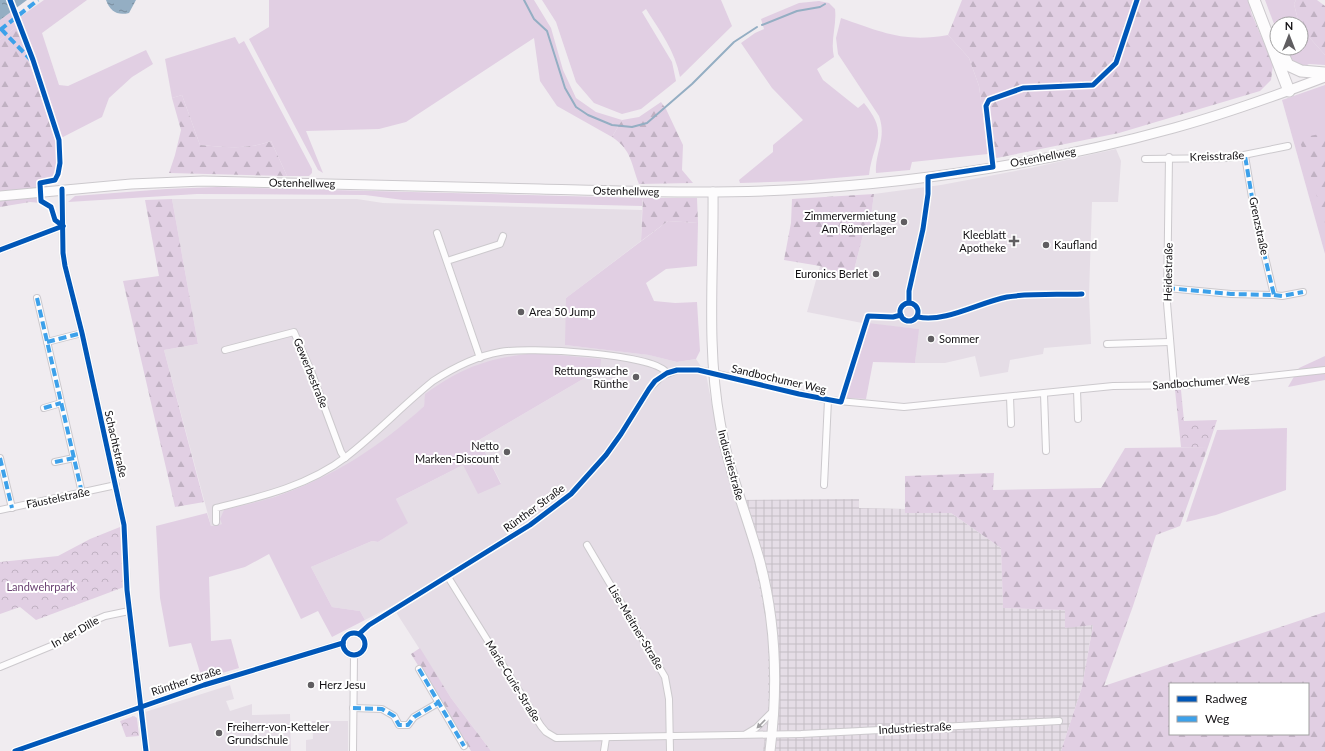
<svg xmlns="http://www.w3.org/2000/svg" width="1325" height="751" font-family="Lato,sans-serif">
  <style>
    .built { fill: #e5dde6 }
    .industrial { fill: url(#industrial-grid) }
    .grass { fill: #e1cfe3 }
    .forest { fill: url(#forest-firs); fill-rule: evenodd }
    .park { fill: url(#park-crowns) }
    .water { fill: url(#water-ripples) }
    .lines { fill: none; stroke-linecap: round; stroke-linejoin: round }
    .stream { stroke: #94aec3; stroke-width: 2 }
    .street-casing { stroke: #ccc9cd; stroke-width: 8 }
    .secondary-casing { stroke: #ccc9cd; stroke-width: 11 }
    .highway-casing { stroke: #ccc9cd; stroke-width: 13 }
    .street { stroke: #fdfcfd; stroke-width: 6 }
    .secondary { stroke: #fdfcfd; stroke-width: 9 }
    .highway { stroke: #fdfcfd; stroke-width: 11 }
    .quiet { stroke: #3da1ea; stroke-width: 4; stroke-dasharray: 8 4; stroke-linecap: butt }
    .cycleway-casing { stroke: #fff; stroke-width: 8 }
    .cycleway { stroke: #0057b8; stroke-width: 5 }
    .oneway { fill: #9f9ea0 }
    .poi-dot { fill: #605e61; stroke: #fff; stroke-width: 1.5 }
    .labels { text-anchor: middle; stroke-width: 4; stroke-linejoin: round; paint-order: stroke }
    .street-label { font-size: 11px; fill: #131114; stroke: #fff }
    .poi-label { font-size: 11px; fill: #131114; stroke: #fff; text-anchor: end }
    .park-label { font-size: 11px; fill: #6a4172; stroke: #fff }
  </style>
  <defs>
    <pattern id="industrial-grid" width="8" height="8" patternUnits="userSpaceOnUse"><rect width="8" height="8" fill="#e5dde6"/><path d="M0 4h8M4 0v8" fill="none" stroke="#c4bdc4"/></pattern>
    <pattern id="forest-firs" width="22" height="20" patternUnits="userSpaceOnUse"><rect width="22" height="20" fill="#e1cfe3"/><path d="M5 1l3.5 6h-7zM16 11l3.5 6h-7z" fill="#c0b1c2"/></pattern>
    <pattern id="park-crowns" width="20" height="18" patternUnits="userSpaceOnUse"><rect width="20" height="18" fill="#e1cfe3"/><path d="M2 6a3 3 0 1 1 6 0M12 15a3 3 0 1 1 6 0" fill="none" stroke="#c0b1c2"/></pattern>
    <pattern id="water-ripples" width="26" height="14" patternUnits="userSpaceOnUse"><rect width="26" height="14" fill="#94aec3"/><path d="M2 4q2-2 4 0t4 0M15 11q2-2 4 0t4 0" fill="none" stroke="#788c9d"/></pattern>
  </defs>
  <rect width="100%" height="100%" fill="#f0ecf0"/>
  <g class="built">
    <polygon points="1116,149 1121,161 1118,202 1092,202 1089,295 1091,344 1044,348 1043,354 1010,360 1008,372 980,377 975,356 945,363 915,363 918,329 862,323 807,312 820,266 852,278 864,231 869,230 874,194 941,185 1031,168"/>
    <polygon points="172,199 357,199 383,203 642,210 641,241 566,298 566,345 650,355 677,362 696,359 706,374 720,446 750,541 768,631 768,711 763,751 491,751 451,698 392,606 365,620 360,611 332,607 311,567 372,541 378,542 407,523 396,499 463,465 501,483 479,440 600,369 426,394 424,406 401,428 361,457 321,479 276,496 222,524 211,526 164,350 198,344"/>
    <polygon points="230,685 234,699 226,701 230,711 252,704 252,715 290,714 291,751 150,751 145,712"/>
    <polygon points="312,721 348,721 348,751 306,751 306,740 313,739"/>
  </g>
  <polygon class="industrial" points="859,499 859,508 906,509 906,513 951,513 1001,548 1003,608 1065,610 1093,624 1082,687 1061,751 763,751 768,711 768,631 750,541 736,500"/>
  <g class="grass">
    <polygon points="44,0 87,0 42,33 59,85 68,86 146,50 153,64 132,77 109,98 102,117 63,137 58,133 20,17"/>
    <polygon points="269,0 534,0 551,28 563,70 576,98 596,112 622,120 612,137 557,106 540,81 534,38 406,122 379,129 306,131 323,173 318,170 249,39 269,27"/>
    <path d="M542,0h179l11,26 -52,51c-5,-26 -20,-46 -34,-68l-4,3 30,50 4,19 -35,28 -19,5 -28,-11 -18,-21 -20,-60z"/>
    <polygon points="1265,0 1296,0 1294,4 1299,24 1277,24 1277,32"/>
    <path d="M819,1l10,2 6,6c2,16 -5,32 -1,48l-17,12 6,11 35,28 6,-5c26,32 9,38 5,72l-68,6 -61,2 -1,-3 34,-28v-7l30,-25 -31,-32 -31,-45 14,-10 9,-4 -3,-10 38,-16z"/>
    <polygon points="16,8 17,26 0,40 0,20"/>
    <path d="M841,18c40,14 64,25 107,17l21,23 10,28 9,68 -76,8 -2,8 -34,3c-1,-21 11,-35 3,-57l-41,-62 -2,-16z"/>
    <polygon points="1301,28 1325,55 1325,65 1309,64 1303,67 1291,59 1284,48 1301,48"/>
    <path d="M235,37l4,7 5,-3 68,128v4l-3,3h-22l-16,-35c-24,9 -46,6 -71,4l-18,-50 -10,3 -7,-39z"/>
    <polygon points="1325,85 1325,254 1282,100"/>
    <polygon points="217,187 643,198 642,206 403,200 365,195 197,194 68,202 75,196 166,189"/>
    <polygon points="668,221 698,223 697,266 666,269 646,283 654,301 675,303 697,302 700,351 696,359 677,362 649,355 565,345 566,298"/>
    <polygon points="868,323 919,329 915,363 873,362 866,399 845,398"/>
    <path d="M536,353l65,6 -1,10 -121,71 22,44 -23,10 -15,-29 -67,34 12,24 -30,19 -6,-1 -61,26 21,40 28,4 5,9 -33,17 -14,-26 -17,8 -32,-65 -24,13 -36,10 2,64 20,-2 8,29 -37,11 -11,-36 -22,4 -9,-49 -4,-72 51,-13 4,13 11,-2 -2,-5 4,-9c18,-5 36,-8 53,-14 56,-19 104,-50 147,-90l1,-12c39,-28 64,-36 111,-41z"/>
    <polygon points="1325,356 1325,380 1288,387 1299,368"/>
    <polygon points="1287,428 1286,490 1216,515 1186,522 1217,430"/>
  </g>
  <g class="forest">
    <polygon points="962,0 1249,0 1251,12 1273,65 1271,80 1260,91 1119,133 997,158 988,154 979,86 969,58 948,35"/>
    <polygon points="1296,0 1317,0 1325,6 1325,55 1301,28 1301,24 1299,24 1294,4"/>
    <polygon points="17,26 56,140 57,159 57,182 48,183 41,203 30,202 0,207 0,40"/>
    <path d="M182,95l18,50c25,2 48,5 71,-4l16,35 -118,-3 6,-18 6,-25 -9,-32z"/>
    <path d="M661,102l5,7 17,36 -1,25 11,13 -54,1c-8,-20 -7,-34 -27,-47l10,-17 17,-3z"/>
    <polygon points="1325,133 1325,223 1299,138"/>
    <polygon points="874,194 869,231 864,231 852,278 820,266 784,260 791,223 792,199"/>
    <polygon points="643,198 697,198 698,223 668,221 641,241"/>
    <polygon points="172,199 198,344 164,350 204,502 175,507 123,281 159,276 145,200"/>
    <path d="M1208,447l-28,79 -24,9 -23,71 -29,80 221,-74v139h-264l21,-64 11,-62 -28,3v-18l-62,-2 -2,-60 -50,-35h-46v-37l89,-3 -1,17 108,-2 24,-40zM1170,684h138v50h-138z"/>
    <polygon points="420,648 451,698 491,751 471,751 411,654"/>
  </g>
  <g class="park">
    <polygon points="1175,390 1181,390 1184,421 1217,420 1208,447 1181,447"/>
    <polygon points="120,527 124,587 36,620 20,607 0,614 0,562 58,556 90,539"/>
    <polygon points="134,716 137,718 139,736 126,737 120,721"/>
  </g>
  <g class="water">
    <polygon points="0,0 27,0 0,20"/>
    <path d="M106,0h30l-7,13c-12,3 -19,-2 -23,-13z"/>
  </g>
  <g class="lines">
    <g class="stream">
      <polyline points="524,0 534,19 547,31 565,88 576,107 588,115 612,125 632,127 647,123 692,84 734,42 757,27"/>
      <polyline points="762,25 797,11 820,7 825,4"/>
    </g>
    <g class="street-casing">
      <g id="street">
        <polyline points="1169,157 1167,303 1174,386"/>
        <polyline points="1145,159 1229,158 1288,146"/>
        <polyline points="62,189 63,253 65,266 82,333 124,525 127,590 146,751"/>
        <polyline points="437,233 480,358"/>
        <polyline points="0,250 63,226"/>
        <polyline points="447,261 500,244 503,236"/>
        <polyline points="1167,288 1231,294 1274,295 1255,215 1245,156"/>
        <polyline points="1274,295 1282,296 1303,292"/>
        <polyline points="37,298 82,493"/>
        <circle cx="909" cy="312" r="9"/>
        <polyline points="909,303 909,291 923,229 928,194 928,177"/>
        <path d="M918,317c27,6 62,-15 89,-20 24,-4 50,-2 75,-3"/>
        <polyline points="47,342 82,333"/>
        <polyline points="1107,344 1169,342"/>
        <polyline points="225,350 294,332 311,371 341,452 345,458"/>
        <polyline points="1077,390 1078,419"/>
        <polyline points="1044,394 1046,451"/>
        <polyline points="1010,397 1011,424"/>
        <polyline points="44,408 61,403"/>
        <polyline points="0,458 12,508"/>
        <polyline points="55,462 74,458"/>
        <polyline points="824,485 828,400"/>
        <polyline points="0,510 116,485"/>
        <path d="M216,522v-14c44,-11 92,-22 130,-51 30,-23 57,-52 87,-76 20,-13 44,-25 67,-29 26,-5 154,1 167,21"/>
        <polyline points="587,545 665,677 669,699 670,751"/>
        <polyline points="448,577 541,726 546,732 556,738 801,734 1059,721"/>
        <circle cx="354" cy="644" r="11"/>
        <polyline points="359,634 369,625 530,525 571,494 606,455 621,434 649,389 662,376 677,370 698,370 713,373 828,400 904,407 1113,386 1187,385 1325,370"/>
        <polyline points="0,667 56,644 73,635 91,622 105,616 129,611"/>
        <polyline points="419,669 464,746"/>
        <polyline points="353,708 382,709 394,716 399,725 408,725 414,717 438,703"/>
        <polyline points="746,734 756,728 774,710"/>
        <polyline points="15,751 204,685 343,643"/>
        <polyline points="353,751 354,655"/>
        <polyline points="604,751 606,738"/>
      </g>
    </g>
    <g class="secondary-casing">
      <g id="secondary">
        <path d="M713,192c1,77 -7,153 7,230 8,48 27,93 40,140 16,61 18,126 10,189"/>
        <path d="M0,196l131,-12 72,-3c113,2 225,5 337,8 82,2 164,5 245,1 131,-7 262,-27 389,-62 51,-14 101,-32 151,-51"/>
      </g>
    </g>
    <g class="highway-casing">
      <g id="highway">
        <polyline points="1254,0 1289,91"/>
        <polyline points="1280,48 1288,65 1301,71 1325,73"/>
      </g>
    </g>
    <use href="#street" class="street"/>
    <use href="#secondary" class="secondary"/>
    <use href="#highway" class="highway"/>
    <g class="quiet">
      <polyline points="1,29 31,60"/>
      <polyline points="0,30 38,0"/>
      <polyline points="1167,288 1231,294 1274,295 1255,215 1245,156"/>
      <polyline points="1274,295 1282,296 1303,292"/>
      <polyline points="37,298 82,493"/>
      <polyline points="47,342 82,333"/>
      <polyline points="44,408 61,403"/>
      <polyline points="0,458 12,508"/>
      <polyline points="55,462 74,458"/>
      <polyline points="419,669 464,746"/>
      <polyline points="353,708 382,709 394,716 399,725 408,725 414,717 438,703"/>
    </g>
    <g class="cycleway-casing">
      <g id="cycleway">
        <polyline points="10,0 33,60 59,140 60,163 58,174 55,180 40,183 41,201 51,207 55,220 63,226"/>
        <polyline points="62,189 63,253 65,266 82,333 124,525 127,590 146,751"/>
        <polyline points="0,250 63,226"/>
        <circle cx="909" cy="312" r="9"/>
        <polyline points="909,303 909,291 923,229 928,194 928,177 993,167 986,106 989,100 1023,88 1093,85 1116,63 1137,0"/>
        <path d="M918,317c27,6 62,-15 89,-20 24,-4 50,-2 75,-3"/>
        <circle cx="354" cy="644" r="11"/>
        <polyline points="359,634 369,625 530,525 571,494 606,455 621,434 649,389 655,381 667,373 677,370 698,370 799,394 841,402 868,316 893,317 901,315"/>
        <polyline points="15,751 204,685 343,643"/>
      </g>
    </g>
    <use href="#cycleway" class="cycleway"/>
  </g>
  <defs><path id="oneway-solid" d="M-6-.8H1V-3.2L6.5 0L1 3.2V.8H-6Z"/></defs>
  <use class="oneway" href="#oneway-solid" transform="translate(761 724) rotate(135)"/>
  <g class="poi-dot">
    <circle cx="904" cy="222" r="4"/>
    <path d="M1012 235h4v4h4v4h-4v4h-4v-4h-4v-4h4z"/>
    <circle cx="1046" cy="245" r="4"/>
    <circle cx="876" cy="274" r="4"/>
    <circle cx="521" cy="312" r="4"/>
    <circle cx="931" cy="339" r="4"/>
    <circle cx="636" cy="377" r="4"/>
    <circle cx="507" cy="452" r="4"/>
    <circle cx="311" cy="685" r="4"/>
    <circle cx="219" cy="733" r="4"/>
  </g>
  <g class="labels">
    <g class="street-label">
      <text transform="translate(1217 156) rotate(-2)" y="4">Kreisstraße</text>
      <text transform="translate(1043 157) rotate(-11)" y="4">Ostenhellweg</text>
      <text transform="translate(302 183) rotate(1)" y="4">Ostenhellweg</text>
      <text transform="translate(626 191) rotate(1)" y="4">Ostenhellweg</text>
      <text transform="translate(1259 226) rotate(78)" y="4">Grenzstraße</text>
      <text transform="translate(1168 272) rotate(-89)" y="4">Heidestraße</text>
      <text transform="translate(311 373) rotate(68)" y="4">Gewerbestraße</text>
      <text transform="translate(779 379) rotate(13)" y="4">Sandbochumer Weg</text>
      <text transform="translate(1201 382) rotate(-4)" y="4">Sandbochumer Weg</text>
      <text transform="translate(116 444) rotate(77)" y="4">Schachtstraße</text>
      <text transform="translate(731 465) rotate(75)" y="4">Industriestraße</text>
      <text transform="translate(58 498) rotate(-12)" y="4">Fäustelstraße</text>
      <text transform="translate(534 508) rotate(-36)" y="4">Rünther Straße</text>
      <text transform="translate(636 627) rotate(59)" y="4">Lise-Meitner-Straße</text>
      <text transform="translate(75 632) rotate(-29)" y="4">In der Dille</text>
      <text transform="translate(186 681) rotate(-18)" y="4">Rünther Straße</text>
      <text transform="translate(513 681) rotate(58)" y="4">Marie-Curie-Straße</text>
      <text transform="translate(915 728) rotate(-3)" y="4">Industriestraße</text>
    </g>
    <g class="poi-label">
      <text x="896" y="220">Zimmervermietung<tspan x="896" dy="13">Am Römerlager</tspan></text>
      <text x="1006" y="239">Kleeblatt<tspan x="1006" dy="13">Apotheke</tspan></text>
      <text x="1054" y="249" text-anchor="start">Kaufland</text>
      <text x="868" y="278">Euronics Berlet</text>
      <text x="529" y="316" text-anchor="start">Area 50 Jump</text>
      <text x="939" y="343" text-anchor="start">Sommer</text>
      <text x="628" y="375">Rettungswache<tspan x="628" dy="13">Rünthe</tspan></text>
      <text x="499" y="450">Netto<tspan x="499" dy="13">Marken-Discount</tspan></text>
      <text x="319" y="689" text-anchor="start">Herz Jesu</text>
      <text x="227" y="731" text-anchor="start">Freiherr-von-Ketteler<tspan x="227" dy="13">Grundschule</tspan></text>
    </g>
    <g class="park-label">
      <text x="41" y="591">Landwehrpark</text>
    </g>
  </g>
  <rect x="1169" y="683" width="140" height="52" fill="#ffffff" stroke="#a1a0a1"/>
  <rect x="1177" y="696" width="20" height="6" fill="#0057b8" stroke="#a1a0a1"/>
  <text x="1205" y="703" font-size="12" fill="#131114">Radweg</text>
  <rect x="1177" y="716" width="20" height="6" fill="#3da1ea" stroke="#a1a0a1"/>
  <text x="1205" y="723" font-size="12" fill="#131114">Weg</text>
  <g transform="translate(1289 36)"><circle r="19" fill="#ffffff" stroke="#a1a0a1"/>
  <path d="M0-3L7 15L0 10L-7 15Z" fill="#605e61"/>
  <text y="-6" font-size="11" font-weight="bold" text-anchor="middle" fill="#131114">N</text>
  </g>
</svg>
